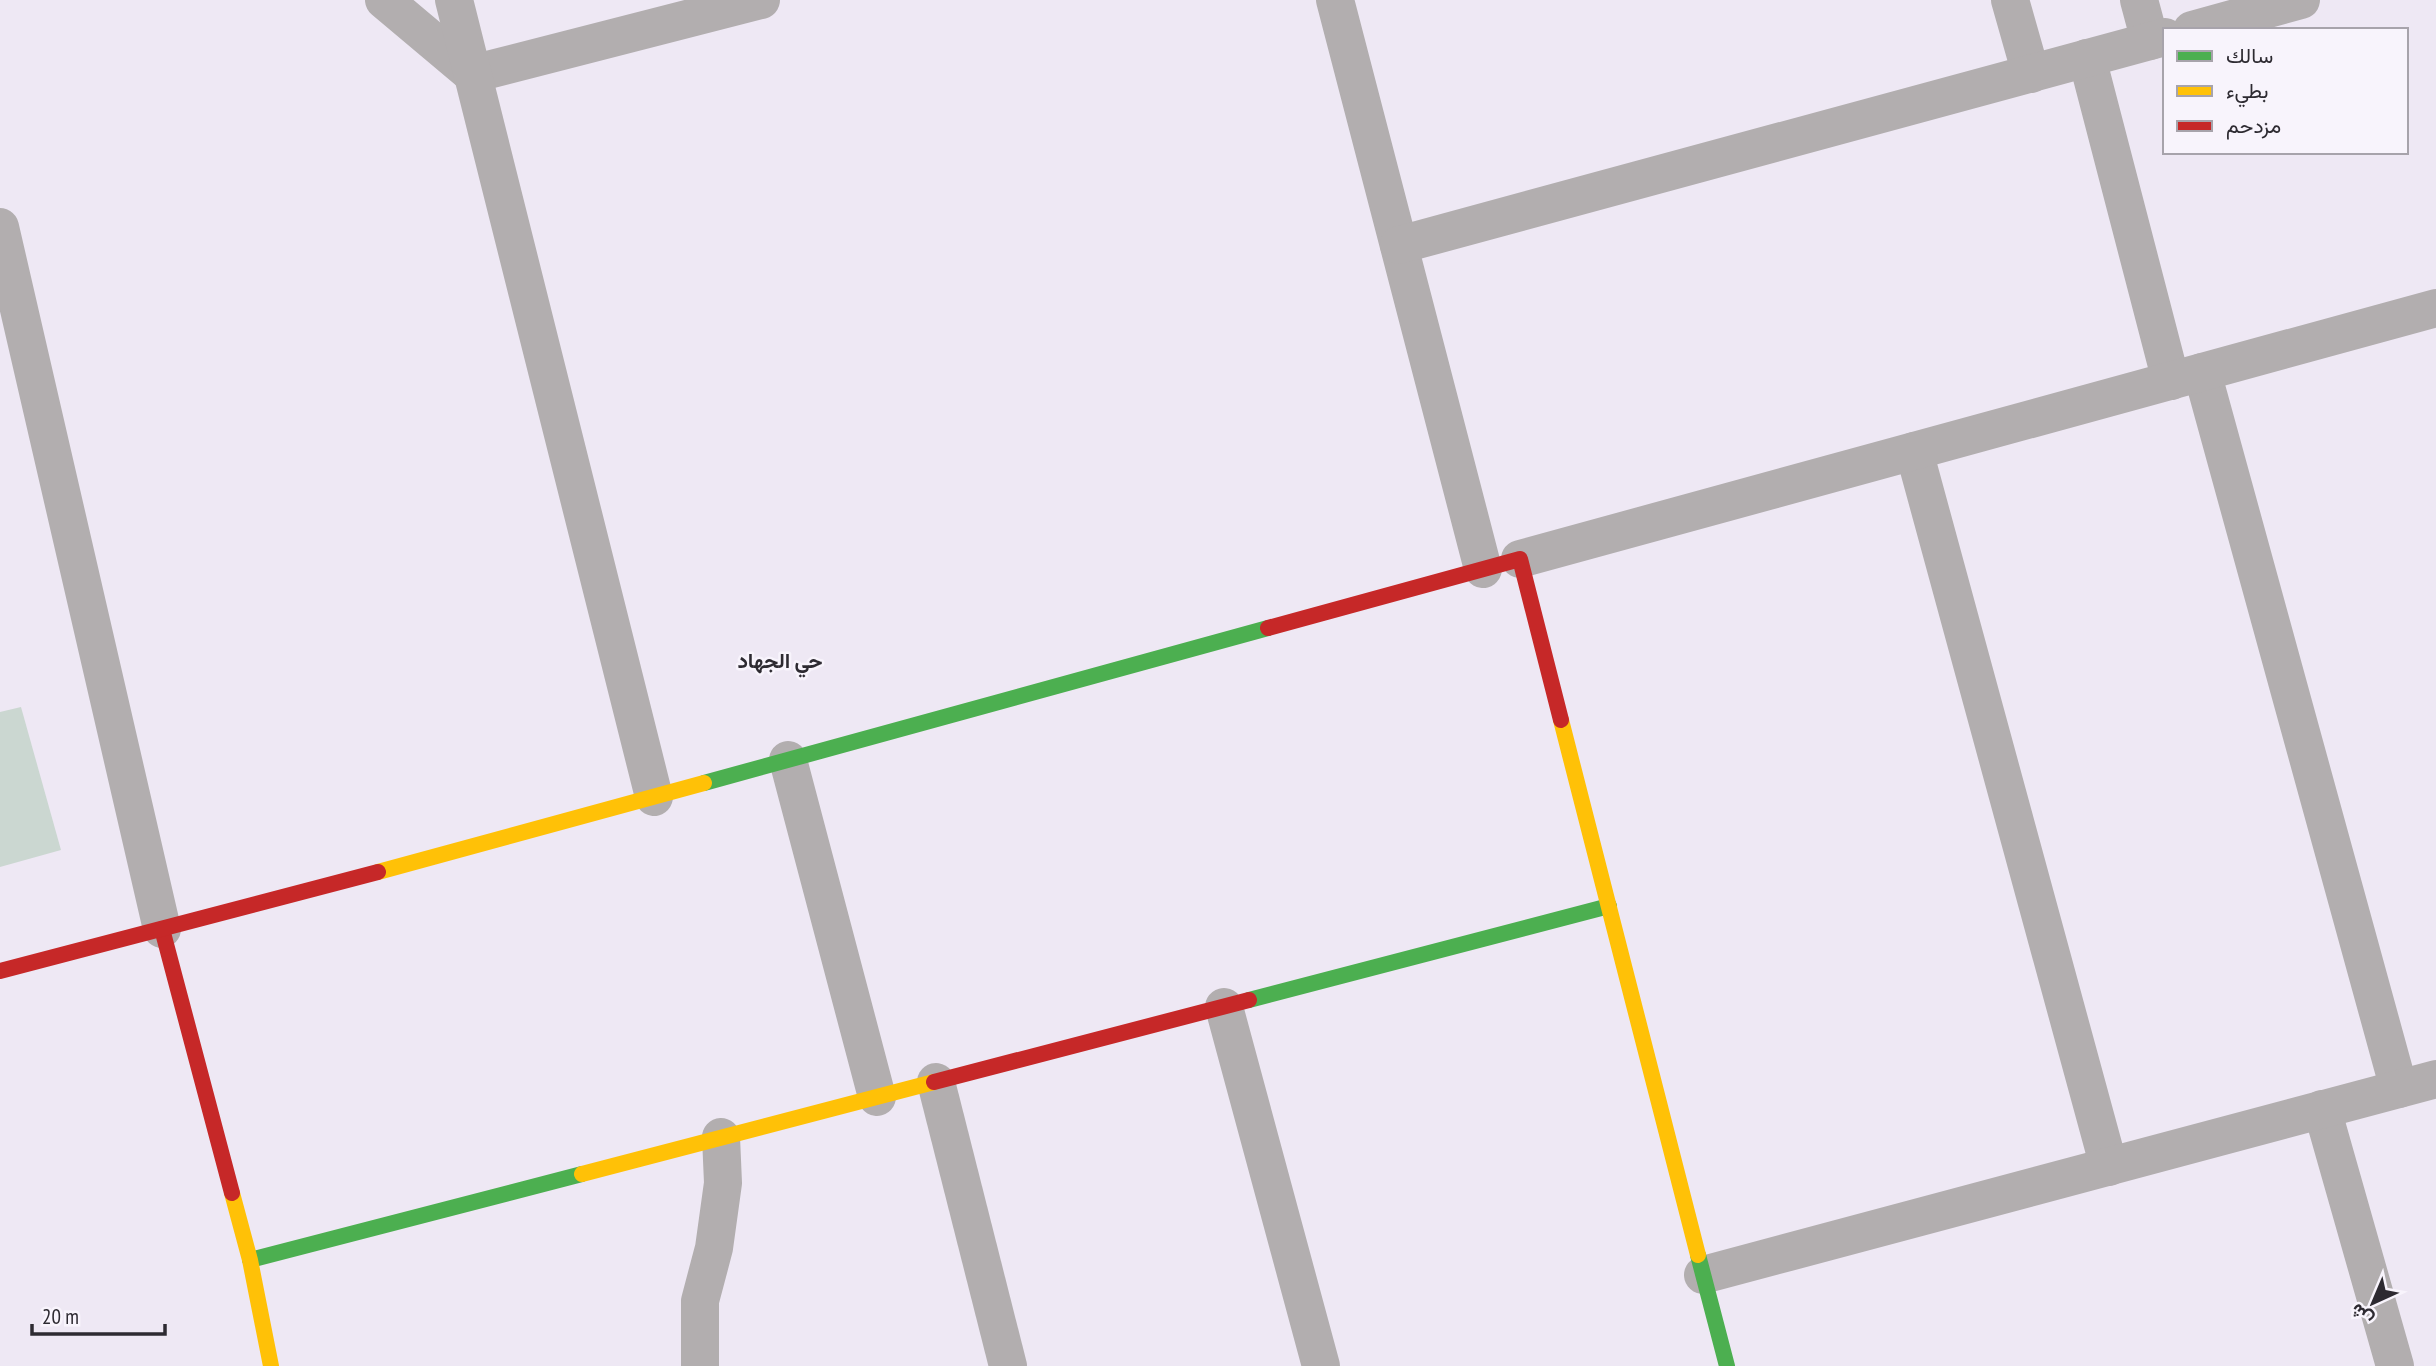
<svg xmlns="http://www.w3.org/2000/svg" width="2436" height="1366" font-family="'PT Sans Narrow',Vazirmatn,sans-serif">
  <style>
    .green { fill: #cbd7d1 }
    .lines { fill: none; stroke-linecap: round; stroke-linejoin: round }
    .street { stroke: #b2aeaf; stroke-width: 38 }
    .fast { stroke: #4caf50; stroke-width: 16 }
    .slow { stroke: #ffc107; stroke-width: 16 }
    .jam { stroke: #c62828; stroke-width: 16 }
    .labels { text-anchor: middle; stroke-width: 5; stroke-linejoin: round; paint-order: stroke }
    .neighbourhood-label { font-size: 21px; font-weight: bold; fill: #2d2a31; stroke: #f8f4fc }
  </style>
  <rect width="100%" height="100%" fill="#eee8f4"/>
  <polygon class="green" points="21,707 61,850 0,867 0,712"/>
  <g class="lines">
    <g class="street">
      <polyline points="384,0 472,74 761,0"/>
      <polyline points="454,0 654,797"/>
      <polyline points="1335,0 1483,569"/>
      <polyline points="2010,0 2031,74"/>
      <polyline points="2139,0 2150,41"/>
      <polyline points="2192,30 2301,0"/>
      <polyline points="2087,58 2171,381"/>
      <polyline points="0,227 162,929"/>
      <polyline points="1399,245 2165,37"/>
      <polyline points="2202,372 2399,1089"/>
      <polyline points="1914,451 2109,1167"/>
      <polyline points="1520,559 2436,308"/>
      <polyline points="788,760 877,1097"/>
      <polyline points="1224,1007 1321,1366"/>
      <polyline points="936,1082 1008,1366"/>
      <polyline points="2322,1109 2395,1366"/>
      <polyline points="1703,1275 2436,1079"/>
      <polyline points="700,1366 700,1301 714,1248 723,1183 721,1137"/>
    </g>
    <g class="fast">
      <polyline points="704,783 1268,628"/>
      <polyline points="1249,1000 1609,906"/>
      <polyline points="1698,1255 1727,1366"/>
      <polyline points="250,1260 582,1174"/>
    </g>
    <g class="slow">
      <polyline points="1561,720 1698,1255"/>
      <polyline points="378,872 704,783"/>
      <polyline points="582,1174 934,1082"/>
      <polyline points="232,1193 250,1260 271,1366"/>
    </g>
    <g class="jam">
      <polyline points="1268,628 1520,559 1561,720"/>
      <polyline points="162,929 232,1193"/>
      <polyline points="0,971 378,872"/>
      <polyline points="934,1082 1249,1000"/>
    </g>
  </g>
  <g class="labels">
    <g class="neighbourhood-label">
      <text x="780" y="668">حي الجهاد</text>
    </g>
  </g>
  <rect x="2163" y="28" width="245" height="126" fill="#f8f4fc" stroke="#a7a3ab" stroke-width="2"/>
  <rect x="2177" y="51" width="35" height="10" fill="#4caf50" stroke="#a7a3ab" stroke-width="2"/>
  <text x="2226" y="63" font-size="21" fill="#2d2a31">سالك</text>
  <rect x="2177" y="86" width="35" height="10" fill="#ffc107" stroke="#a7a3ab" stroke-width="2"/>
  <text x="2226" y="98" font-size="21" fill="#2d2a31">بطيء</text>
  <rect x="2177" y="121" width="35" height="10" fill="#c62828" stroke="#a7a3ab" stroke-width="2"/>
  <text x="2226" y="133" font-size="21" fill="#2d2a31">مزدحم</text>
  <g transform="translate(2373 1303) rotate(224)" stroke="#f8f4fc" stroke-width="5" paint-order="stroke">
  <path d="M0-5L12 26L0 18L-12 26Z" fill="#2d2a31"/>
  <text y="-10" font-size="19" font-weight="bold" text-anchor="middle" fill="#2d2a31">ش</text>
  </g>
  <path d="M32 1324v10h133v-10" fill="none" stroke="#2d2a31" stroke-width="3.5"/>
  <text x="42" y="1324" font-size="21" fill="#2d2a31" stroke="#f8f4fc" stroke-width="5" paint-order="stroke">20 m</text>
</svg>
